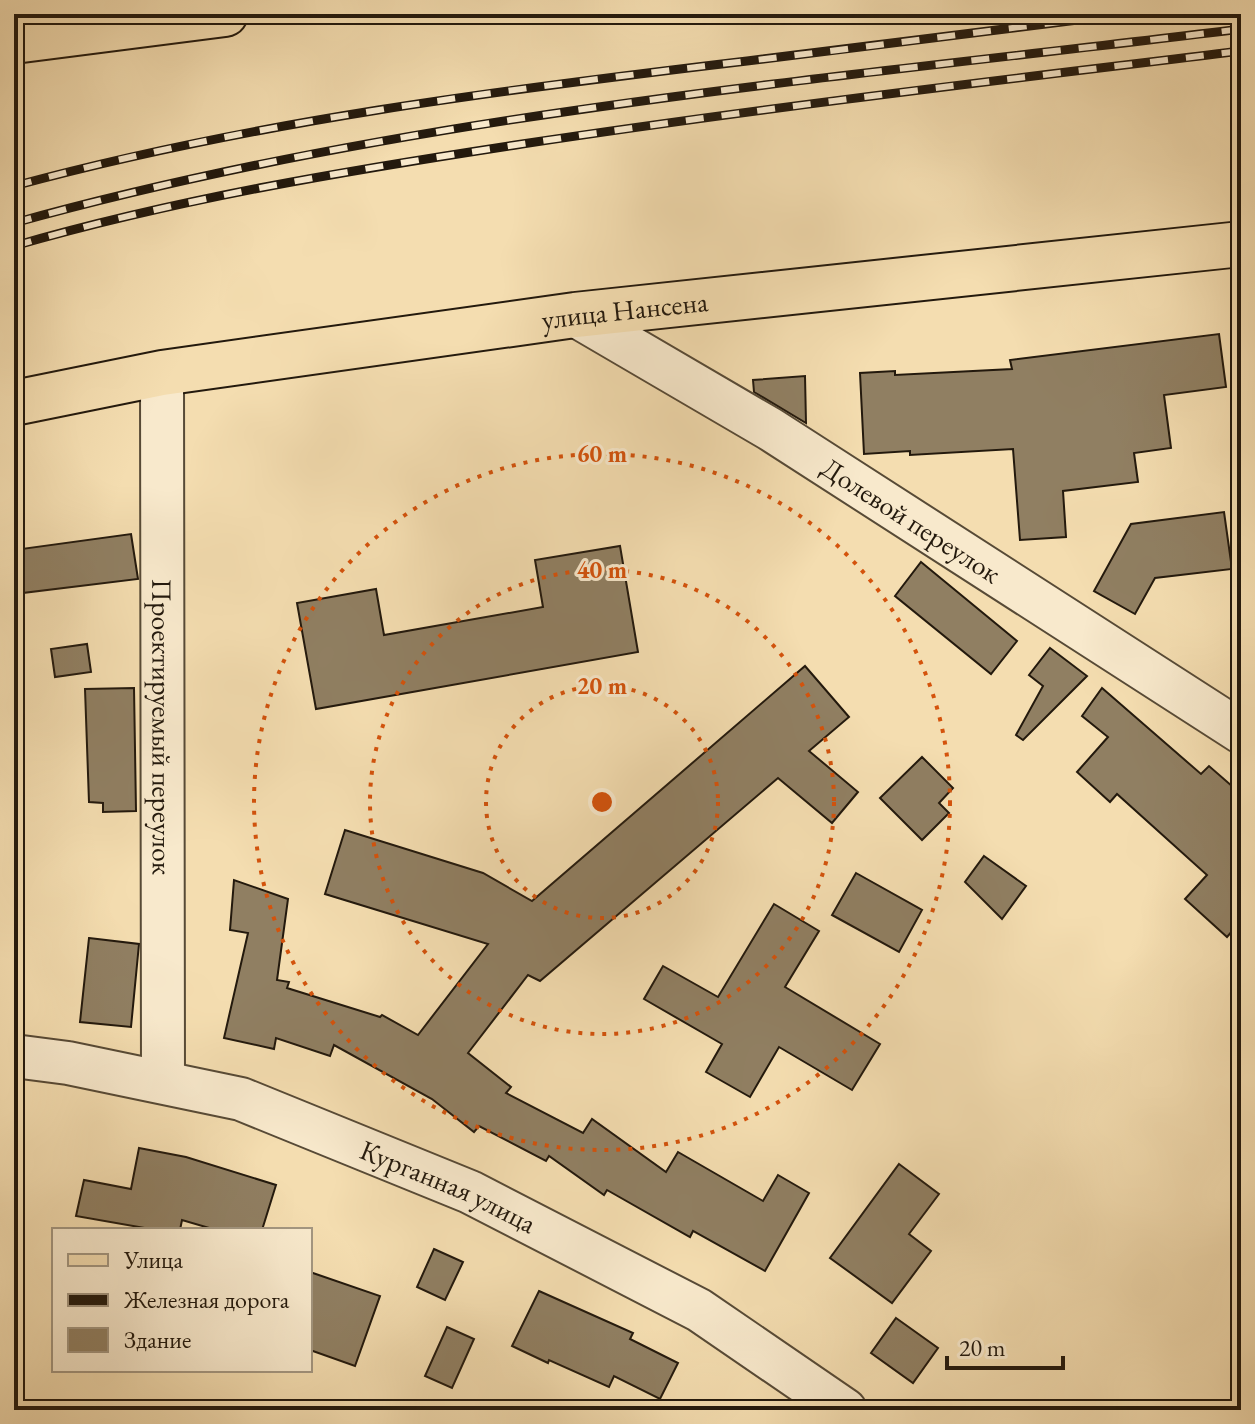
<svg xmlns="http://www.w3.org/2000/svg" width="1255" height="1424" font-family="'EB Garamond',serif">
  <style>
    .building { fill: #907f62; stroke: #23190d; stroke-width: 2 }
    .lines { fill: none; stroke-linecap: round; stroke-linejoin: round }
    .minor-casing { stroke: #574a36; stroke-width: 46 }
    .major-casing { stroke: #23190d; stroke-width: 48 }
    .minor { stroke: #f8e9cc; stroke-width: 42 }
    .major { stroke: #f4ddb0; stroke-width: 44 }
    .rail-casing { stroke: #23190d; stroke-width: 9 }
    .rail { stroke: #f8e9cc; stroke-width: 6; stroke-dasharray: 18; stroke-linecap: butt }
    .ring { fill: none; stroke: #d4530c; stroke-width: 4; stroke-dasharray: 4 8 }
    .labels { text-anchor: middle; stroke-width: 6; stroke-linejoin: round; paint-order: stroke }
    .street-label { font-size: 28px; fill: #23190d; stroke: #f8e9cc }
    .centre { fill: #d4530c; stroke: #f8e9cc; stroke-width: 4 }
    .ring-label { font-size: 24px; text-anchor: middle; font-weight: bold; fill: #d4530c; stroke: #f8e9cc; stroke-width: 6; stroke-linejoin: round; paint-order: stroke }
  </style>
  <rect width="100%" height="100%" fill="#f4ddb0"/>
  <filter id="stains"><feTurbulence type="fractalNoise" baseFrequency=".0025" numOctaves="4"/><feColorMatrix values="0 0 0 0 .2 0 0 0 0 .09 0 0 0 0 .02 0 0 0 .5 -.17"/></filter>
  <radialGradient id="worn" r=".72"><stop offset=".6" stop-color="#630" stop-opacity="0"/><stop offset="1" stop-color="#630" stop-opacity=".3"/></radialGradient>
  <g class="building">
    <polygon points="1219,334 1226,387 1164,395 1171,448 1134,453 1138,482 1063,491 1066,537 1020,540 1013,449 910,455 910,451 864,454 860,373 895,371 895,375 1012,369 1010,360"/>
    <polygon points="805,376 806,423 754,392 753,380"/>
    <polygon points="1224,512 1232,569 1155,578 1135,614 1094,591 1131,524"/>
    <polygon points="131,534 138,579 14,594 14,550"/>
    <polygon points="620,546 638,652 316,709 297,603 376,589 384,635 543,607 535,560"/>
    <polygon points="921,562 1017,641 991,674 895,596"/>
    <polygon points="87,644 91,672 55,677 51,649"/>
    <polygon points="1050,648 1087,676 1023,740 1016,735 1043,686 1029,675"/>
    <polygon points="805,666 849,717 809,751 858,792 832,823 778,778 540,981 528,975 468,1053 511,1087 506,1093 583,1133 592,1119 666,1172 678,1152 763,1201 778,1175 809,1193 765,1271 693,1231 690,1237 607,1190 604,1195 549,1156 546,1161 479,1126 474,1132 432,1099 334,1045 330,1056 276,1038 274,1049 224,1038 248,933 230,930 234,880 288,899 277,980 289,982 287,988 380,1017 382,1015 418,1035 488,944 325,894 345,830 483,873 532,901"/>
    <polygon points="134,688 136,811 103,812 103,803 89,802 85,689"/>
    <polygon points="1102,688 1201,774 1209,766 1241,794 1241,921 1227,937 1185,899 1207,875 1117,794 1110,802 1077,772 1108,737 1082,716"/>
    <polygon points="922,757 953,788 939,803 949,813 922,840 880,798"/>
    <polygon points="984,856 1026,886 1002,919 965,882"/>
    <polygon points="856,873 922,910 899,952 832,915"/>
    <polygon points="774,904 819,931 785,987 880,1044 852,1090 779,1047 750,1097 706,1072 722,1044 644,999 663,966 718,997"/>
    <polygon points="89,938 139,944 131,1027 80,1022"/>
    <polygon points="139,1148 186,1157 276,1185 262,1230 216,1230 182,1220 180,1230 156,1230 76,1216 84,1180 131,1189"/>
    <polygon points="899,1164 939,1194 909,1234 931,1251 892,1303 830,1258"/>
    <polygon points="434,1249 463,1262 445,1300 417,1287"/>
    <polygon points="310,1272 380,1296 355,1366 310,1350"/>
    <polygon points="539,1291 633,1333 630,1339 678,1363 660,1399 614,1376 609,1387 549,1360 548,1363 512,1346"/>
    <polygon points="896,1318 938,1348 913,1383 871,1353"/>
    <polygon points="447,1327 474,1339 452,1388 425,1376"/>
  </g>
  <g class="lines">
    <g class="minor-casing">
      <g id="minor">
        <path id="s1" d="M575,315l195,114 471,303"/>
        <path id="s2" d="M162,373l1,709"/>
        <path id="s3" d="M14,1056l54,7 173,36 229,93 229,118 146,100"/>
      </g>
    </g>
    <g class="major-casing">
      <g id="major">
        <polyline points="14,41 225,14"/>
        <path id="s4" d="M14,403l148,-30 413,-58 666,-71"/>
      </g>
    </g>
    <use href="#minor" class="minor"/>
    <use href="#major" class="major"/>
    <g class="rail-casing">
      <g id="rail">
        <path d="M14,186c240,-65 487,-96 733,-125 127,-15 253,-32 379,-47"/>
        <path d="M14,223c396,-110 820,-144 1227,-194"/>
        <path d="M14,246c166,-48 337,-76 508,-102 239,-36 479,-64 719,-93"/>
      </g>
    </g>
    <use href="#rail" class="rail"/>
  </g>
  <g class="ring">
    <circle cx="602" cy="802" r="116"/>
    <circle cx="602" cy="802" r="232"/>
    <circle cx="602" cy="802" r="348"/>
  </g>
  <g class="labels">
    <g class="street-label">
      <text dy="10" stroke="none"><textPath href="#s4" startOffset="618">улица Нансена</textPath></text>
      <text dy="10" stroke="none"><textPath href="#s1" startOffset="394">Долевой переулок</textPath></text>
      <text dy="10" stroke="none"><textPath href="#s2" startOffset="354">Проектируемый переулок</textPath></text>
      <text dy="10" stroke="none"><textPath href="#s3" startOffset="456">Курганная улица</textPath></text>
    </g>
  </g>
  <circle cx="602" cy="802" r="12" class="centre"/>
  <g class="ring-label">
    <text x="602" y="462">60 m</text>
    <text x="602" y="578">40 m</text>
    <text x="602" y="694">20 m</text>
  </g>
  <rect width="1255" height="1424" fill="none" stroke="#f4ddb0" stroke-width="48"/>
  <rect x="16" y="16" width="1223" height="1392" fill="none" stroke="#23190d" stroke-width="4"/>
  <rect x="24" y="24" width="1207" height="1376" fill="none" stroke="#23190d" stroke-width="2"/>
  <rect x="52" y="1228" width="260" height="144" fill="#f8e9cc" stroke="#a39680" stroke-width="2"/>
  <rect x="68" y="1254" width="40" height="12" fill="#f4ddb0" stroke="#a39680" stroke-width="2"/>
  <text x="124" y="1268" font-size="24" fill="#23190d">Улица</text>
  <rect x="68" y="1294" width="40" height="12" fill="#23190d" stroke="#a39680" stroke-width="2"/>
  <text x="124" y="1308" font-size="24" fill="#23190d">Железная дорога</text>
  <rect x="68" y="1328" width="40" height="24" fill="#907f62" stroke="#a39680" stroke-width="2"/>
  <text x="124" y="1348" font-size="24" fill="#23190d">Здание</text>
  <path d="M947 1356v12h116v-12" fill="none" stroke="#23190d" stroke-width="4"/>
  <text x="959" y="1356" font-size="24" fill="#23190d" stroke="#f8e9cc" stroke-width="6" paint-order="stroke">20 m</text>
  <rect width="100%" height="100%" filter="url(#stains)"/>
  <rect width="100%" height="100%" fill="url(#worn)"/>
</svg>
